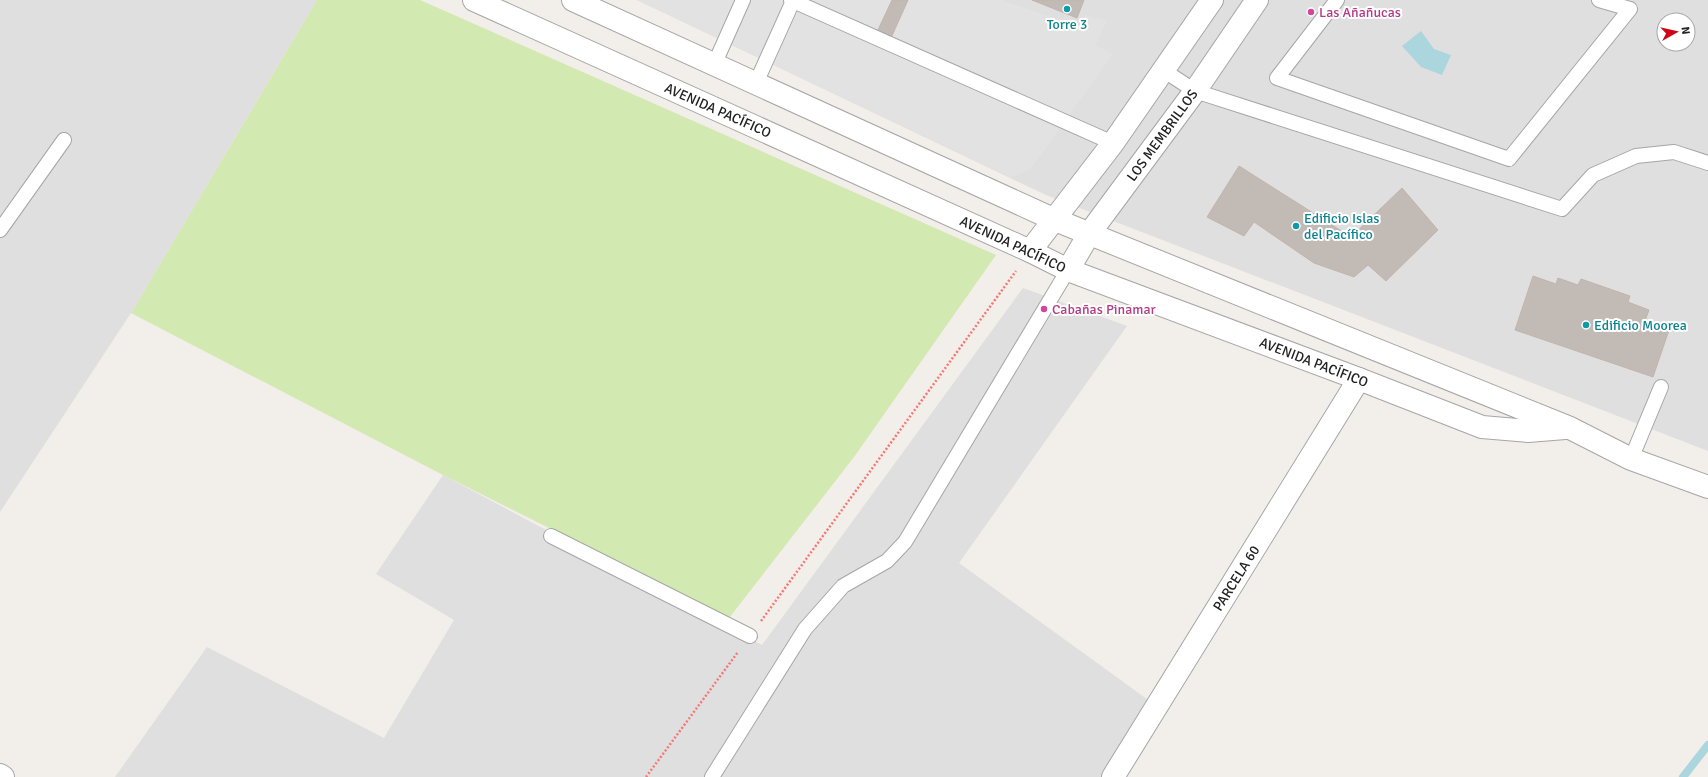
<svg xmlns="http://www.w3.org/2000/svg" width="1708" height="777" font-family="Signika,sans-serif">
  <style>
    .residential { fill: #e0dfdf; fill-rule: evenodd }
    .grass { fill: #d2e9b1 }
    .parking { fill: #e2e2e2 }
    .water { fill: #abd6dd }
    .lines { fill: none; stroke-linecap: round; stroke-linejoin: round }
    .stream { stroke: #abd6dd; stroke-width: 8 }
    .building { fill: #c2bab5; stroke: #c3b4ac }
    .lane-casing { stroke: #a6a6a6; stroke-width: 16 }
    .street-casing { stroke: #a6a6a6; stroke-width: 24 }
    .path { stroke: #f67776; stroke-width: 2.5; stroke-dasharray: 2 2; stroke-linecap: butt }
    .lane { stroke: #fff; stroke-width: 14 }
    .street { stroke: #fff; stroke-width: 22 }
    .culture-dot { fill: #0f9aa8; stroke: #fff; stroke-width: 1.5 }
    .hotel-dot { fill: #d1479c; stroke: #fff; stroke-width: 1.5 }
    .labels { text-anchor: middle; stroke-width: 4; stroke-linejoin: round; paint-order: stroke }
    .hotel-label { font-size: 14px; fill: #b23c85; stroke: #fff; text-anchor: start }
    .culture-label { font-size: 14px; fill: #0d838f; stroke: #fff; text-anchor: start }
    .street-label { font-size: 14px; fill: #222; stroke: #fff }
  </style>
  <rect width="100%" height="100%" fill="#f2eee9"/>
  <g class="residential">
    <polygon points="0,0 317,0 131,313 0,512"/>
    <path d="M637,0h1071v451l-662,-256zM1664,20h24v24h-24z"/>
    <polygon points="1023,288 1127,326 959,563 1151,702 1104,777 115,777 207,647 384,738 454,620 376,574 443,475 762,645"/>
  </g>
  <polygon class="grass" points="317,0 420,0 996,255 854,457 729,618 443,475 131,313"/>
  <polygon class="parking" points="637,0 1001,0 1078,26 1085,15 1107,21 1095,45 1113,54 1030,170 1010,177"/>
  <polygon class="water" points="1421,31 1434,49 1451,55 1442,75 1421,67 1402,46"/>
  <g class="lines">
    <polyline class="stream" points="1683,777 1708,745"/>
  </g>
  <g class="building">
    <polygon points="892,0 908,0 891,38 877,32"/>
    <polygon points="1032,0 1084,0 1077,18"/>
    <polygon points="1239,166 1351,237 1402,188 1438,230 1386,281 1368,265 1354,277 1314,263 1254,222 1244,236 1207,217"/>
    <polygon points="1533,276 1556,284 1558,278 1578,285 1581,279 1630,296 1628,302 1649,310 1645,321 1669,330 1653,377 1515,330"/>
  </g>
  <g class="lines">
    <g class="lane-casing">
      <g id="lane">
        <polyline points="791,0 1113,143"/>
        <polyline points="1337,0 1277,78 1509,159 1630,9 1599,0"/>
        <polyline points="714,65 743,0"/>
        <polyline points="1163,70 1195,91 1562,209 1593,175 1636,156 1674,152 1708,163"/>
        <polyline points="756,83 793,1"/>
        <polyline points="0,230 64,140"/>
        <polyline points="1631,459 1661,387"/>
        <polyline points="551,536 750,636"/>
        <polyline points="712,777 805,629 843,586 887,561 905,542 1068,270"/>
      </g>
    </g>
    <g class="street-casing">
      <g id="street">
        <polyline points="474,0 1030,251 1068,270 1359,379 1482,427 1528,431 1565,428"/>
        <polyline points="573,0 1053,219 1570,428 1631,459 1708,487"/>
        <polyline points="1030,251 1113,143 1212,0"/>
        <polyline points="1068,270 1089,234 1195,91 1257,0"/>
        <polyline points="0,775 3,777"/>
        <polyline points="1113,777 1359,379"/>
      </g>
    </g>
    <g class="path">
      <polyline points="761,621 1016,271"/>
      <polyline points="646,777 738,652"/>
    </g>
    <use href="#lane" class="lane"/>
    <use href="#street" class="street"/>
  </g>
  <g class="culture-dot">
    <circle cx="1067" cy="9" r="4"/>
    <circle cx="1296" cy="226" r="4"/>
    <circle cx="1586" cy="325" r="4"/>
  </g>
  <g class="hotel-dot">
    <circle cx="1311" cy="12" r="4"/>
    <circle cx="1044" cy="309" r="4"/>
  </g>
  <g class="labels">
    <g class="hotel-label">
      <text x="1319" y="17">Las Añañucas</text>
      <text x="1052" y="314">Cabañas Pinamar</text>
    </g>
    <g class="culture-label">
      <text x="1067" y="29" text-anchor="middle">Torre 3</text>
      <text x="1304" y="223">Edificio Islas<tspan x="1304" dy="16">del Pacífico</tspan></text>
      <text x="1594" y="330">Edificio Moorea</text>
    </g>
    <g class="street-label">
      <text transform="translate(718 110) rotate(24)" y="5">AVENIDA PACÍFICO</text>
      <text transform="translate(1162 135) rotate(-54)" y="5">LOS MEMBRILLOS</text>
      <text transform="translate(1013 244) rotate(25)" y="5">AVENIDA PACÍFICO</text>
      <text transform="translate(1314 362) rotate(21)" y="5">AVENIDA PACÍFICO</text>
      <text transform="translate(1236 578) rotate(-58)" y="5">PARCELA 60</text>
    </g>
  </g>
  <g transform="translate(1676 32) rotate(82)"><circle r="19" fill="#ffffff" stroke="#a7a7a7"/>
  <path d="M0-3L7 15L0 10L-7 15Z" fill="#ce0618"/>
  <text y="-6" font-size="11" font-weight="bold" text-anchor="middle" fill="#222222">N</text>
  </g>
</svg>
